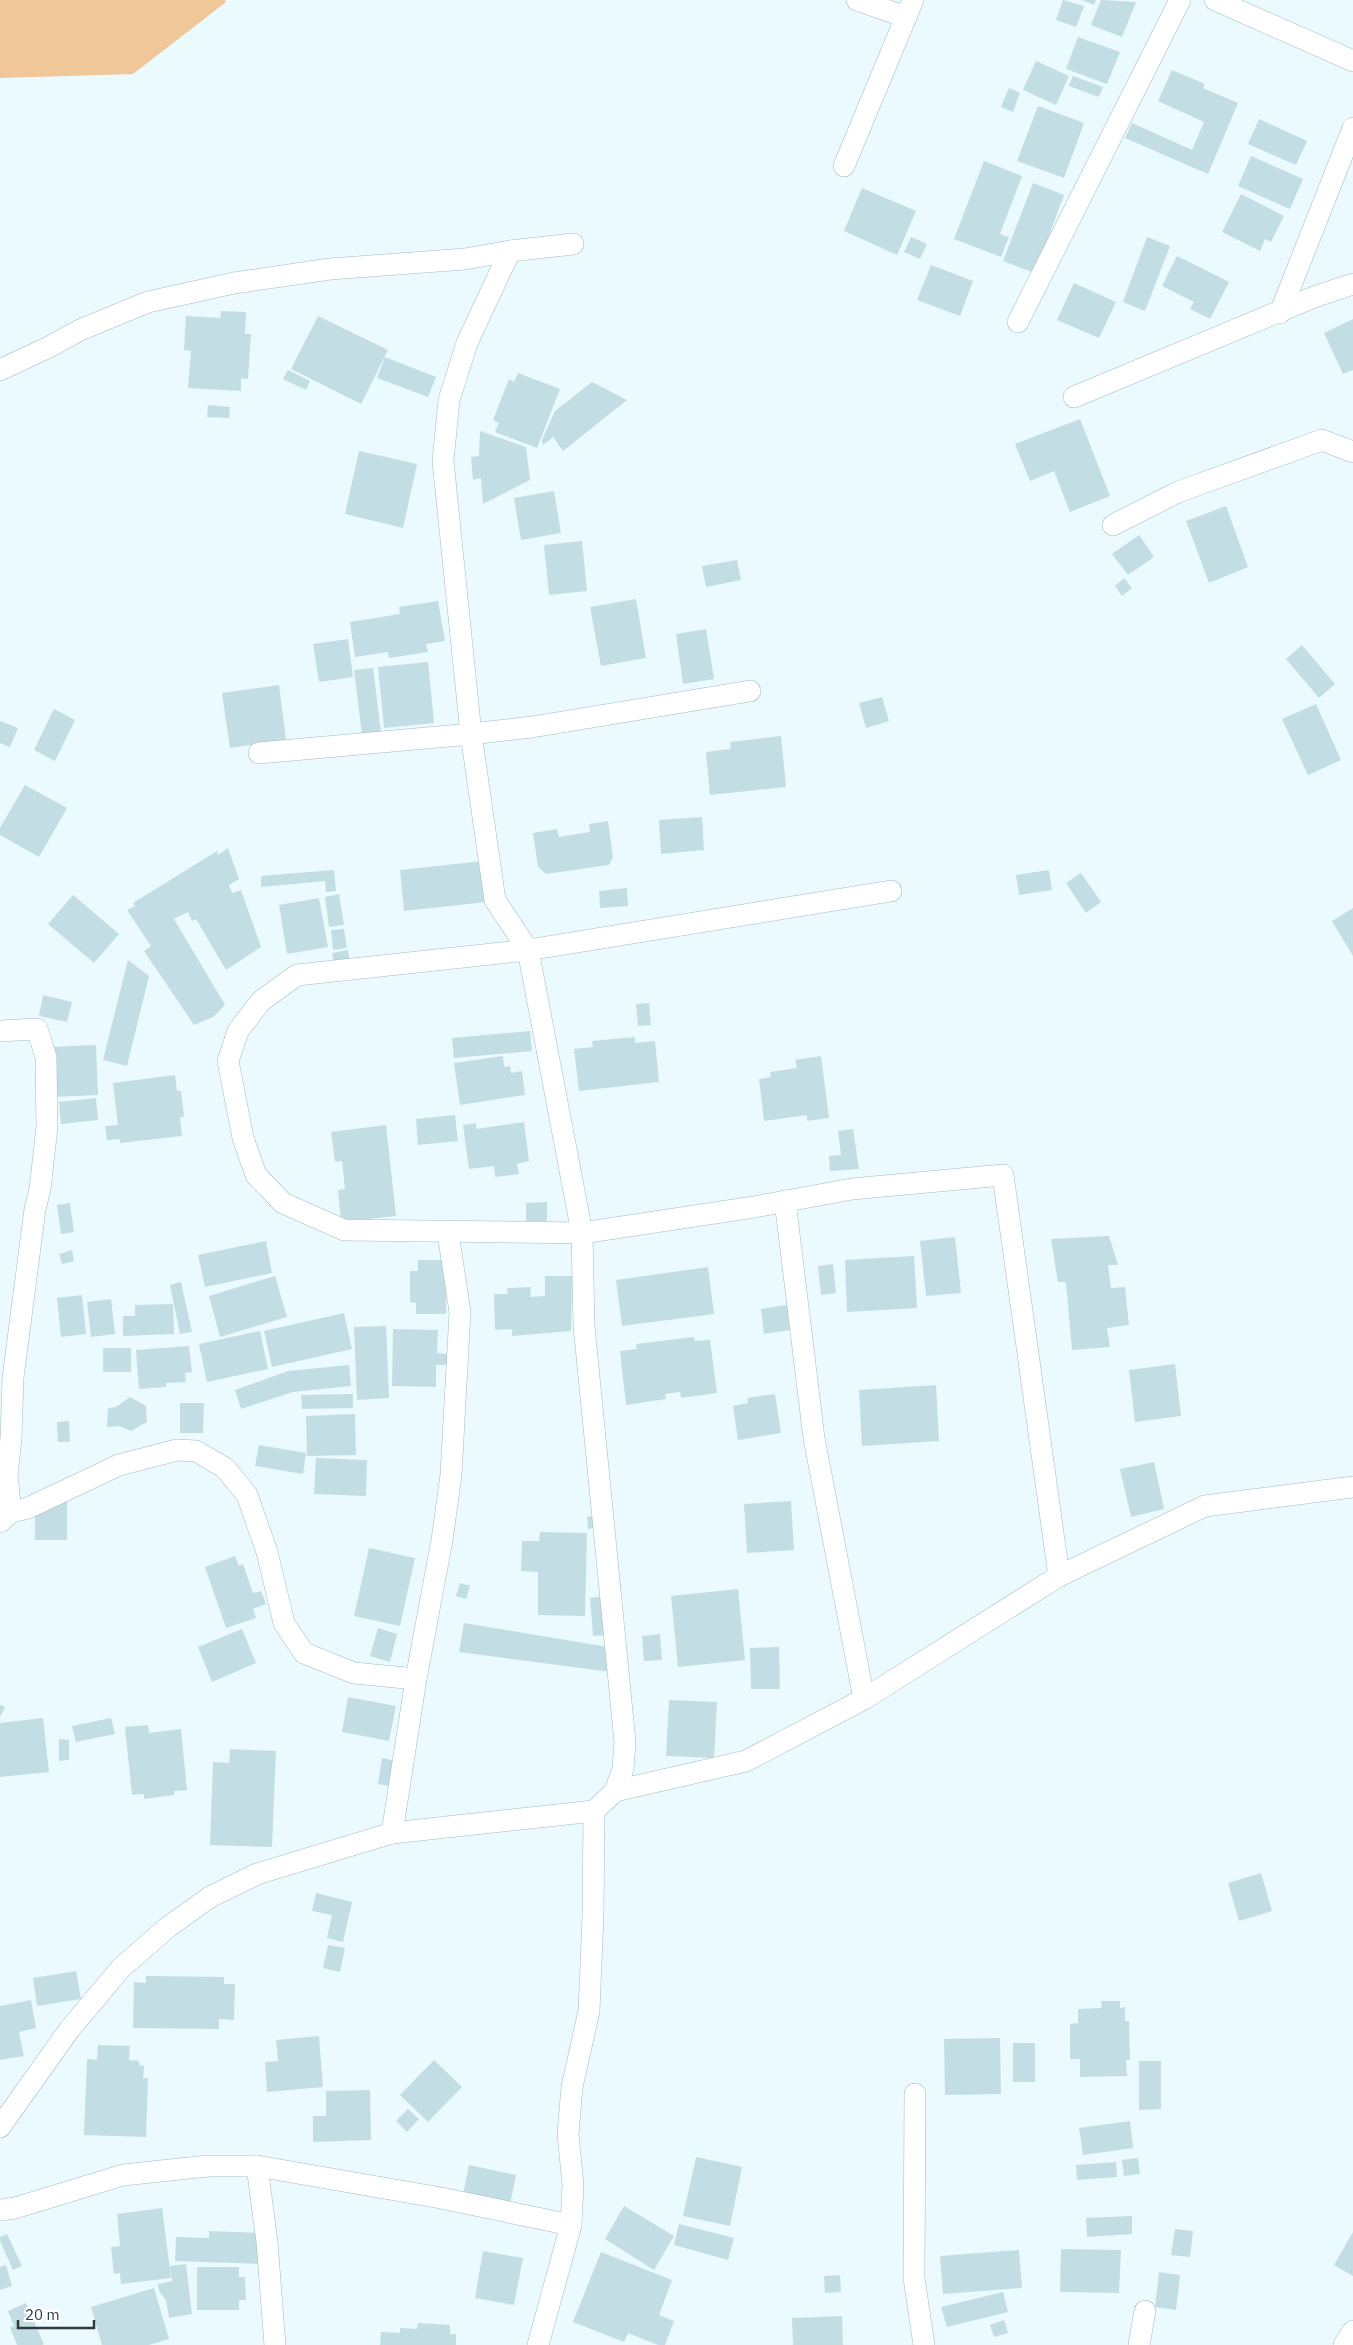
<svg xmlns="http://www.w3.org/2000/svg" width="1353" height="2345" font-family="'IBM Plex Sans',sans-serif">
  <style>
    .green { fill: #efc799 }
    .building { fill: #c3dde4 }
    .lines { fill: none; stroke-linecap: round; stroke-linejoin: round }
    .street-casing { stroke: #a2bbc2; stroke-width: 22 }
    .street { stroke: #fff; stroke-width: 21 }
  </style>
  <rect width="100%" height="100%" fill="#eafafe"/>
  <polygon class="green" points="0,0 225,0 226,2 133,74 0,78"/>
  <g class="building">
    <polygon points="1063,0 1084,6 1076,27 1056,20"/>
    <polygon points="1082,0 1096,0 1094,5"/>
    <polygon points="1101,0 1136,2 1122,37 1091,25"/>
    <polygon points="1078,37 1120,52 1107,84 1066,69"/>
    <polygon points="1036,61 1069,76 1056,105 1023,90"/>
    <polygon points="1172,70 1205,84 1203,88 1238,103 1208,174 1125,138 1132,123 1192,150 1204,122 1158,101"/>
    <polygon points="1073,76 1103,87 1099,97 1069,86"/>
    <polygon points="1009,88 1020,93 1013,112 1001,107"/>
    <polygon points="1038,106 1084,123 1064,178 1017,161"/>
    <polygon points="1259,119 1307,141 1296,165 1248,144"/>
    <polygon points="1251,156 1303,179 1290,209 1238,186"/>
    <polygon points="984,161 1022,176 1000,234 1009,237 1001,257 954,239"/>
    <polygon points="1033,183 1064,195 1035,273 1003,261"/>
    <polygon points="862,188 916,211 897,255 844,231"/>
    <polygon points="1241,194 1284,216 1271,242 1265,239 1260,251 1222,232"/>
    <polygon points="911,237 927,244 920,259 904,252"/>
    <polygon points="1147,237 1170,246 1145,311 1123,302"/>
    <polygon points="1177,256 1229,282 1210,319 1190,309 1194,302 1162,286"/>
    <polygon points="931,265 973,281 960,316 917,300"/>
    <polygon points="1074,283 1116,302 1099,338 1057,320"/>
    <polygon points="221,311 246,312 245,334 251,334 248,379 241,378 241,391 188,388 191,351 184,350 186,316 220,318"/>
    <polygon points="318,316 388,350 361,404 291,369"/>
    <polygon points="1353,319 1353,370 1343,374 1324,333"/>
    <polygon points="385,357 436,377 428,397 377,378"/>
    <polygon points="288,370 310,381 306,390 283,379"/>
    <polygon points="518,373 560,389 537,448 495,432 499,423 493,420 509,379 514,382"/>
    <polygon points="592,382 627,400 563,451 553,437 543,445 542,440 555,411"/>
    <polygon points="208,405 230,407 229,418 207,417"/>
    <polygon points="1080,419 1110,496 1070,512 1054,471 1030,481 1015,444"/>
    <polygon points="480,431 526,447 530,480 483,504 481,478 473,480 471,457 479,456"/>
    <polygon points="359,451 417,464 403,528 345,514"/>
    <polygon points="554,491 561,533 521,540 514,498"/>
    <polygon points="1226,506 1248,567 1209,583 1186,521"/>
    <polygon points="1139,535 1154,557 1128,575 1112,554"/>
    <polygon points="582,541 587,591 549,595 544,545"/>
    <polygon points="737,560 741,580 706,587 702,566"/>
    <polygon points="1124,578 1132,588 1122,596 1115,586"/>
    <polygon points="636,599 646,658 601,666 590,607"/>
    <polygon points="438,601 445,641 426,644 428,652 389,658 388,652 355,657 350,622 400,614 399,607"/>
    <polygon points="706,629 714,679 683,684 676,634"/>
    <polygon points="348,639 353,677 319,682 313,644"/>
    <polygon points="1302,645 1335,684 1319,698 1286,659"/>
    <polygon points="428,662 434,723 384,728 378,667"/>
    <polygon points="373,668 381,732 362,735 354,670"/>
    <polygon points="279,685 286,740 230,748 222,693"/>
    <polygon points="882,697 889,721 866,728 859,703"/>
    <polygon points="1316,704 1341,760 1308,775 1282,719"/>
    <polygon points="54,709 75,720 55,761 34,750"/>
    <polygon points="0,721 18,728 10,747 0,743"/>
    <polygon points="781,736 786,787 710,795 706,752 731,749 730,742"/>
    <polygon points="25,785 67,808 39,857 0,835 0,828"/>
    <polygon points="702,817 704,850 661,854 659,820"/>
    <polygon points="608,821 613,857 609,865 546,874 538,867 533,833 557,829 559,837 590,832 589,824"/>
    <polygon points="228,848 239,879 229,885 232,893 241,890 261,947 226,970 196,919 192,921 188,912 174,919 225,1005 213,1017 194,1025 144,951 151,946 127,910 135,906 133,903 217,851 218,855"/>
    <polygon points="492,860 496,901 404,911 400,870"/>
    <polygon points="334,870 336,891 326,892 325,881 261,887 261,876"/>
    <polygon points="1049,870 1052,890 1019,895 1016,875"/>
    <polygon points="1081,873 1101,902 1086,913 1066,883"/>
    <polygon points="627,888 628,906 600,908 599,891"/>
    <polygon points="339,894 344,925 329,927 325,897"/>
    <polygon points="73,895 119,934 94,963 48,924"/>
    <polygon points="319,898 328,947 287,954 279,905"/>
    <polygon points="1353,908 1353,956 1332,921"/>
    <polygon points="344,929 347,948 333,950 331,930"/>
    <polygon points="348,950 350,962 334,964 332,953"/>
    <polygon points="128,960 149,976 127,1066 103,1060"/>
    <polygon points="43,995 72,1002 67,1022 39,1016"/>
    <polygon points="649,1003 651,1025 638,1026 636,1004"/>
    <polygon points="530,1031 532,1051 454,1058 452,1038"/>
    <polygon points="635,1037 635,1043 655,1041 659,1082 579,1091 574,1049 593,1047 592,1041"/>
    <polygon points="96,1045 98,1095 52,1097 50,1047"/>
    <polygon points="503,1056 504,1067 510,1066 511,1073 522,1071 525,1095 460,1105 454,1063"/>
    <polygon points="821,1056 829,1118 807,1121 807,1115 764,1121 759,1079 771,1077 770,1072 797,1068 795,1060"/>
    <polygon points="175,1075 177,1091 181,1091 184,1117 180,1117 182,1136 120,1143 120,1139 107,1140 105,1126 118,1125 113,1083"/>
    <polygon points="96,1098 98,1120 61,1124 59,1102"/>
    <polygon points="455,1115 458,1141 418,1145 416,1119"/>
    <polygon points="524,1122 529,1161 517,1164 519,1174 495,1177 494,1166 469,1169 463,1125 476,1123 476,1129"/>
    <polygon points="386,1125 396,1216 341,1222 338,1190 345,1189 342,1161 335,1162 331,1132"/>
    <polygon points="853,1129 859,1169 830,1171 829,1156 841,1155 838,1131"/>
    <polygon points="547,1202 547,1221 526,1221 526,1203"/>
    <polygon points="70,1203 74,1232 61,1234 57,1205"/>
    <polygon points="1109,1236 1118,1265 1108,1265 1111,1288 1125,1287 1129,1325 1107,1328 1110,1347 1072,1350 1066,1282 1058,1282 1051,1239"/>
    <polygon points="955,1237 961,1293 926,1296 920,1241"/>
    <polygon points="266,1241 272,1273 205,1287 198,1255"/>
    <polygon points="72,1250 74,1261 62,1264 59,1254"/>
    <polygon points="914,1256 917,1308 847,1312 845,1260"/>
    <polygon points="418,1260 446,1260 446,1314 416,1314 416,1303 410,1302 410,1271 418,1271"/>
    <polygon points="833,1264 836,1293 821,1295 818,1266"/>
    <polygon points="708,1267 714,1314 622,1326 616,1280"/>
    <polygon points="275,1276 287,1317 220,1337 209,1296"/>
    <polygon points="545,1276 572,1276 571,1331 512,1336 512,1329 495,1330 494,1294 508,1294 507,1288 531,1287 530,1297 545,1296"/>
    <polygon points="181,1282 192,1332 180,1334 170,1285"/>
    <polygon points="82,1295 86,1334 61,1337 57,1298"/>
    <polygon points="111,1299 115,1334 91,1337 87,1302"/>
    <polygon points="173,1304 174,1334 123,1336 123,1316 135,1316 135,1305"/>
    <polygon points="793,1304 797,1329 764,1334 761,1309"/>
    <polygon points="344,1313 352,1349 272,1367 264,1331"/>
    <polygon points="386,1326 389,1398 357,1400 354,1327"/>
    <polygon points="393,1329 438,1330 437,1353 448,1354 448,1365 436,1365 436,1387 392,1386"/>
    <polygon points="260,1331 268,1369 207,1382 199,1344"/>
    <polygon points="694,1337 695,1341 710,1340 717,1393 681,1398 680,1392 665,1394 666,1399 626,1405 620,1351 637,1349 636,1344"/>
    <polygon points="189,1346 192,1372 185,1373 186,1382 166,1383 166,1387 139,1389 136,1350"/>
    <rect x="103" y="1348" width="28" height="24"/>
    <polygon points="1175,1364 1181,1416 1135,1422 1129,1370"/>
    <polygon points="349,1365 351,1386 293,1392 241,1409 235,1390 288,1371"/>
    <polygon points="936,1385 939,1441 862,1446 859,1390"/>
    <polygon points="353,1394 353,1408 302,1409 301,1395"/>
    <polygon points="775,1394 781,1433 738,1440 733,1406 748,1403 747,1398"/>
    <polygon points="130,1397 146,1406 147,1422 131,1431 120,1426 107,1427 108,1408 116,1407"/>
    <polygon points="180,1403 204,1403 203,1433 180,1433"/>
    <polygon points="355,1414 356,1455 307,1456 306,1416"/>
    <polygon points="69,1421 70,1442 58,1442 57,1422"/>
    <polygon points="259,1445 306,1453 303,1474 255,1466"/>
    <polygon points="316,1458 367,1460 366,1496 314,1494"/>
    <polygon points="1154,1462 1164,1509 1131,1517 1120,1469"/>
    <polygon points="67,1495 67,1540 35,1540 35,1508"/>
    <polygon points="791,1501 794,1550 747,1553 744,1504"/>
    <polygon points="593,1516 595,1528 588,1529 587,1517"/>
    <polygon points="540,1532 587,1533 585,1616 538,1615 538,1572 521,1571 522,1541 539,1541"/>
    <polygon points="369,1548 415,1558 400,1626 354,1616"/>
    <polygon points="235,1556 239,1566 243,1564 253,1593 261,1591 266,1604 253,1609 256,1618 226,1628 205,1567"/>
    <polygon points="460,1583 470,1586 466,1599 456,1596"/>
    <polygon points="738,1589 745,1660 678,1667 671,1596"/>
    <polygon points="604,1596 608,1635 593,1636 590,1598"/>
    <polygon points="464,1623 614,1648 611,1672 459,1652"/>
    <polygon points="378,1628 397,1634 390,1662 370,1656"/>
    <polygon points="242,1629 256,1663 212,1682 198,1647"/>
    <polygon points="660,1634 662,1660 644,1661 642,1636"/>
    <polygon points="779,1647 780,1689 751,1689 750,1648"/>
    <polygon points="348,1697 396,1706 389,1741 342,1732"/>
    <polygon points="669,1700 717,1702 714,1758 666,1756"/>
    <polygon points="0,1705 5,1707 0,1717"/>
    <polygon points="43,1718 49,1772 0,1777 0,1723"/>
    <polygon points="111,1718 115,1734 76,1742 72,1726"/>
    <polygon points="148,1725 149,1733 181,1729 187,1790 174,1791 174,1795 144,1799 144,1794 132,1795 125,1727"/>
    <polygon points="59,1739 69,1740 69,1760 59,1761"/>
    <polygon points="230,1749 276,1751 272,1847 210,1845 213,1762 229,1763"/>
    <polygon points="382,1758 397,1761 394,1787 378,1784"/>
    <polygon points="1261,1873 1272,1911 1239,1921 1228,1883"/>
    <polygon points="316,1893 352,1902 343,1942 327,1938 332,1915 312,1911"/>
    <polygon points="328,1945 345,1948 340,1972 323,1968"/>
    <polygon points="76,1971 81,1999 37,2006 33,1978"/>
    <polygon points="146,1976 224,1977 224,1984 235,1984 234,2020 219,2019 219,2029 133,2028 134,1982 146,1983"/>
    <polygon points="31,2000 36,2028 19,2032 24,2056 0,2060 0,2006"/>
    <polygon points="1101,2001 1120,2001 1120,2008 1125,2007 1125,2021 1129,2021 1130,2060 1126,2060 1127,2076 1080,2077 1080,2059 1070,2059 1070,2024 1078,2023 1078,2009 1102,2008"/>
    <polygon points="319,2036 323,2087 267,2092 265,2062 278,2061 276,2040"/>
    <polygon points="1000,2038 1001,2094 945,2095 944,2039"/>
    <rect x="1013" y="2043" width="22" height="39"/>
    <polygon points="98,2045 130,2046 129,2060 139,2061 139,2065 144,2066 143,2078 148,2078 146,2137 84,2135 87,2059 97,2060"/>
    <polygon points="434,2060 462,2087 428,2122 400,2095"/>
    <polygon points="1139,2061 1161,2061 1161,2109 1139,2110"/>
    <polygon points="370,2090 371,2140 313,2142 313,2116 326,2116 326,2091"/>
    <polygon points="408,2109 419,2119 407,2132 396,2121"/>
    <polygon points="1130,2121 1133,2148 1083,2155 1079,2128"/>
    <polygon points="696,2157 742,2167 730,2226 683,2216"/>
    <polygon points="1138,2158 1140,2174 1124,2176 1122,2160"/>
    <polygon points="1116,2162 1117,2177 1077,2180 1076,2165"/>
    <polygon points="469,2165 516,2175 508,2214 461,2204"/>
    <polygon points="624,2206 674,2236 654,2270 605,2239"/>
    <polygon points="162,2208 171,2278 121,2284 120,2273 114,2274 111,2247 120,2246 117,2214"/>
    <polygon points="1132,2216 1132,2234 1087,2237 1086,2218"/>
    <polygon points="679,2224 734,2238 728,2260 674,2245"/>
    <polygon points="1175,2229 1193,2231 1190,2257 1171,2255"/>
    <polygon points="209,2231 266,2233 264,2264 175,2261 176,2237 209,2238"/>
    <polygon points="1353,2232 1353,2276 1334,2265"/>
    <polygon points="7,2234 22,2266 13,2270 0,2241 0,2237"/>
    <polygon points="1061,2249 1121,2250 1119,2293 1060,2292"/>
    <polygon points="1019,2250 1022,2288 943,2294 940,2256"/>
    <polygon points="483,2251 523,2258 514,2305 475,2298"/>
    <polygon points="601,2252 672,2280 659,2315 674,2321 665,2345 658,2345 628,2333 624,2342 573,2322"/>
    <polygon points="186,2264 192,2314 169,2318 166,2300 159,2291 158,2284 172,2281 170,2266"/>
    <polygon points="6,2265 12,2286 0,2290 0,2267"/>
    <polygon points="197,2267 239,2267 239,2277 245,2277 246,2300 239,2300 239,2310 197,2310"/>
    <polygon points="1159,2272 1180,2275 1176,2310 1155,2307"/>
    <polygon points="840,2275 841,2292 825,2293 824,2276"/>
    <polygon points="154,2288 169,2339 149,2345 102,2345 91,2307"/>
    <polygon points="1003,2292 1008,2312 947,2327 941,2307"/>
    <polygon points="26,2303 44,2344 42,2345 17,2345 10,2327 14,2326 8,2311"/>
    <polygon points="842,2316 843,2345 793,2345 792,2318"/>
    <polygon points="1004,2320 1008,2333 994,2337 990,2325"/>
    <polygon points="418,2323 450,2325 450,2334 456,2334 456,2345 380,2345 381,2332 400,2333 400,2328 417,2329"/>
  </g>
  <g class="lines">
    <g class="street-casing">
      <g id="street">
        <polyline points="857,0 906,17"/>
        <polyline points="1215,0 1353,61"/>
        <polyline points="844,166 913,0"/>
        <polyline points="510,251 467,343 449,400 443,461 471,734 532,727 750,691"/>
        <polyline points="1280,313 1353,128"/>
        <polyline points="1018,322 1180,0"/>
        <polyline points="0,370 49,347 80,330 148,302 234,283 330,269 465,259 510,251 573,244"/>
        <polyline points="1074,397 1314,297 1353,284"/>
        <polyline points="1113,525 1178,492 1322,440 1353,452"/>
        <polyline points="259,753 471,734 495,900 528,950 582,1233 584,1326 625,1742 623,1769 615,1791 594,1811"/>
        <polyline points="891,891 528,950 297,975 261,1001 238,1031 228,1061 243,1138 256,1175 283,1203 344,1230 582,1233 754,1207 852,1189 1003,1175 1059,1576"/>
        <polyline points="0,1031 37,1029 46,1057 47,1127 40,1189 35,1209 13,1378 11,1438 7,1475 11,1512"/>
        <polyline points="785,1201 814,1438 864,1699"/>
        <polyline points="0,1522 11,1512 28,1508 119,1465 177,1450 196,1451 225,1468 247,1495 267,1552 284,1623 304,1653 354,1673 416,1679"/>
        <polyline points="615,1791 746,1761 864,1699 1059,1576 1205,1506 1353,1487"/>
        <polyline points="392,1833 594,1811 593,1916 589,2011 572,2087 568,2134 573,2185 571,2225 538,2345"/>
        <polyline points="915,2094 914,2278 924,2345"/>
        <polyline points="0,2127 69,2030 121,1968 168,1927 210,1897 257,1874 392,1833 416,1679 442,1540 451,1475 460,1312 448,1233"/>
        <polyline points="257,2166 267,2242 275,2345"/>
        <polyline points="0,2210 15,2208 123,2175 208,2166 257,2166 441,2198 571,2225"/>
        <polyline points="1139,2345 1145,2311"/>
        <polyline points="1344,2345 1353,2331"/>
      </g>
    </g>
    <use href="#street" class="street"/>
  </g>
  <path d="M18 2320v8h76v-8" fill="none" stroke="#303a3d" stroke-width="2.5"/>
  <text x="25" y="2320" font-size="15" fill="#303a3d" stroke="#ffffff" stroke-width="4" paint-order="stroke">20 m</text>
</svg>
